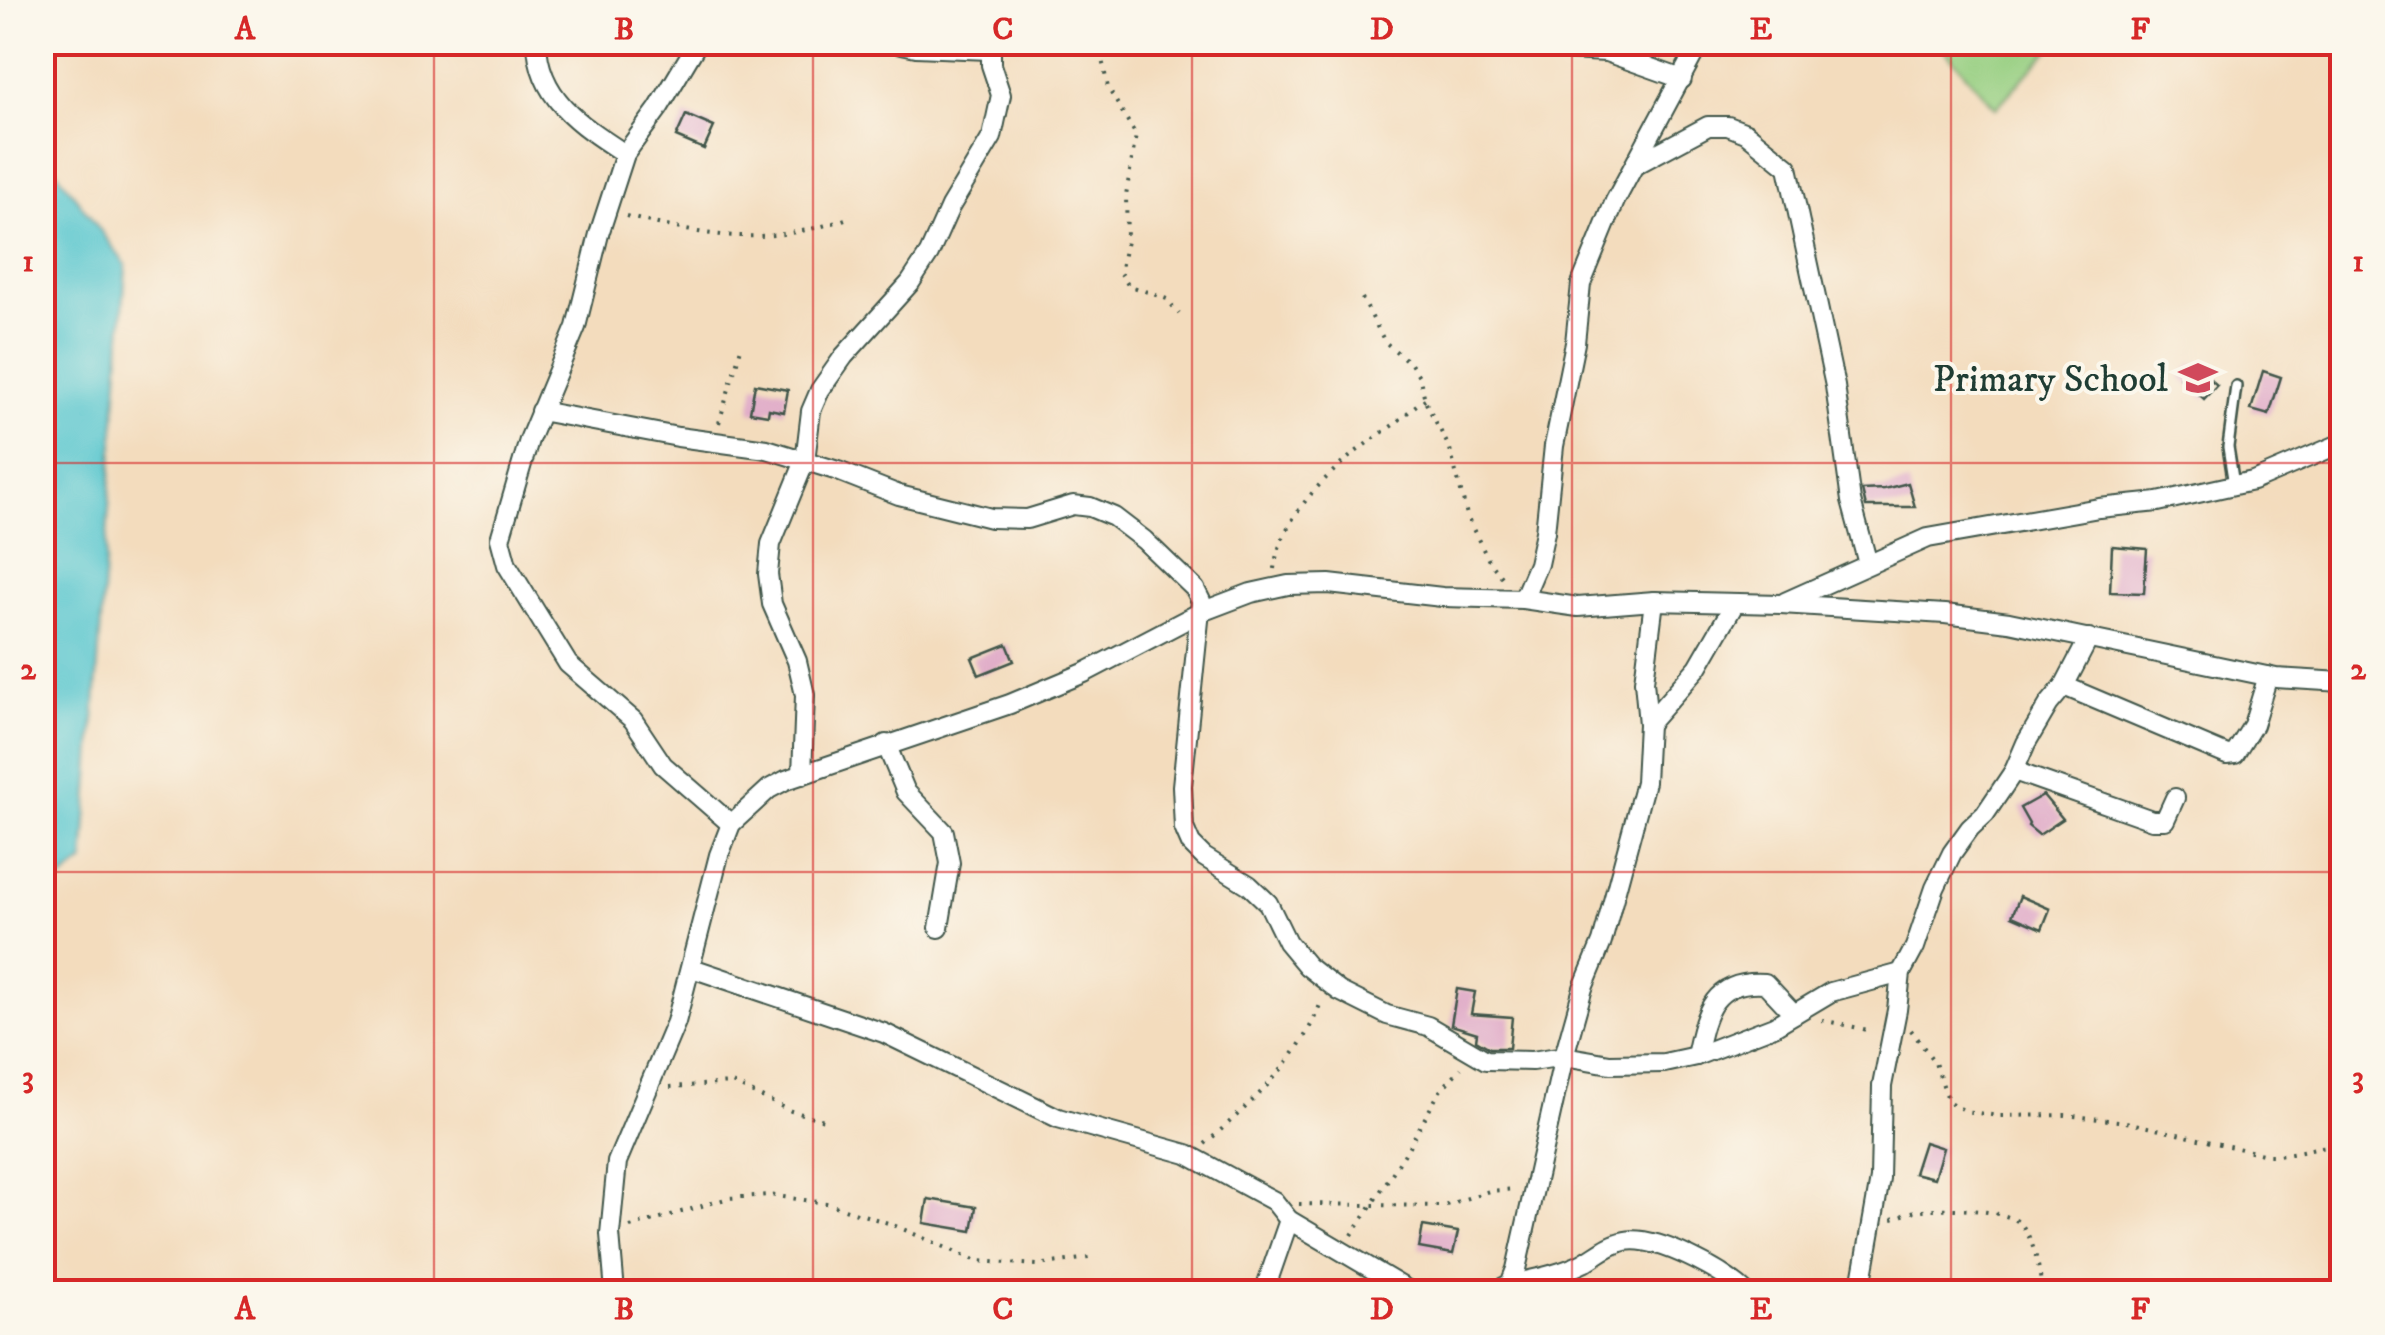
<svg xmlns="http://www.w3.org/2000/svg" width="2385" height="1335" font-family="'IM FELL DW Pica',serif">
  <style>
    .green { fill: #98cf82; stroke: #5c865b; stroke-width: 2.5 }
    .water { fill: #58c6ce; stroke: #3c8281; stroke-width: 2.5 }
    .building { fill: #dfa8c6 }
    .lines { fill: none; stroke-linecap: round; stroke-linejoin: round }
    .lane-casing { stroke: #3f5549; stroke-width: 14 }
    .street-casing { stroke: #3f5549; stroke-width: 22 }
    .path { stroke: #3f5549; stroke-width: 4; stroke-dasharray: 2.5 8; stroke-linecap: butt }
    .lane { stroke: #fff; stroke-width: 9 }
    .street { stroke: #fff; stroke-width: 18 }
    .grid { fill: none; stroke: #d62828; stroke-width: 2.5; stroke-opacity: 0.55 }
    .labels { text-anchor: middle; stroke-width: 8; stroke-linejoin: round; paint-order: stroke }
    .poi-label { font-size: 38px; fill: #1f3d34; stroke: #fbf7ec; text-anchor: end }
    .neatline { fill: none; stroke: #d62828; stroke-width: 4 }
    .grid-label { font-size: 32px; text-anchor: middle; font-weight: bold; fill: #d62828 }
  </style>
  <rect width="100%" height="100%" fill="#fbf7ec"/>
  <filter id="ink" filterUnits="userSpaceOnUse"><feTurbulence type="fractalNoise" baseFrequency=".01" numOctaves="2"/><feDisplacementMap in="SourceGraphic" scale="20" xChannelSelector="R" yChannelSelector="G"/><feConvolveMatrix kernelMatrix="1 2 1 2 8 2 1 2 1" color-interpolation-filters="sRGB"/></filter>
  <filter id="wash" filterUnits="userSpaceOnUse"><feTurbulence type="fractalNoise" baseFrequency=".0048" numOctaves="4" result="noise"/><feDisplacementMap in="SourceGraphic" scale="40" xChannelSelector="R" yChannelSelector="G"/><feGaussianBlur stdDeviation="2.25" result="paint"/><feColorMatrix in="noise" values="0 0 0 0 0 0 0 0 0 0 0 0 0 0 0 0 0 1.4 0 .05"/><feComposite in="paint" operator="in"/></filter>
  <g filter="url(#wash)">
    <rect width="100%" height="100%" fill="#f3dcbd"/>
    <polygon class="green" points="1939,43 2055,43 1996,108"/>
    <polygon class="water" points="43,153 126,265 84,862 43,894"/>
    <g id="blocks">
      <g class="building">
        <polygon points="686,115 714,127 704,149 676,137"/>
        <polygon points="2192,363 2217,385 2204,399 2180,377"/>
        <polygon points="2263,371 2281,377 2269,415 2251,410"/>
        <polygon points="755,384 788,390 784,412 769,409 768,415 750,412"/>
        <polygon points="1908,483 1915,507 1866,507 1862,490 1884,489"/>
        <polygon points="2112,546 2147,549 2144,593 2110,592"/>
        <polygon points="1007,644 1014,661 979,675 972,658"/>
        <polygon points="2043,795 2063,819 2039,835 2028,826 2029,824 2020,808"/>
        <polygon points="2020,896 2050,909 2042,929 2012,916"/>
        <polygon points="1457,989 1475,992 1471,1014 1512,1017 1509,1048 1490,1048 1476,1040 1477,1033 1451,1025"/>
        <polygon points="1924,1142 1943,1148 1934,1178 1914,1173"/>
        <polygon points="928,1199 976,1207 972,1231 924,1223"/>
        <polygon points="1423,1226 1458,1232 1453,1254 1419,1248"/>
      </g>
    </g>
  </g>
  <g filter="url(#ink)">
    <use href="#blocks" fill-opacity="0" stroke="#3f5549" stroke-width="2.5"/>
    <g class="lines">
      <g class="lane-casing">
        <polyline id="lane" points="2234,485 2228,447 2236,386"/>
      </g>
      <g class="street-casing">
        <g id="street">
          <path d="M537,42c1,57 45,84 88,112"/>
          <polyline points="698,42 658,109 625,154 599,234 576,327 529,440 500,539 507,565 568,664 633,720 663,765 731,824"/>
          <polyline points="892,42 916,47 989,50"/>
          <polyline points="1553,42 1567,50 1606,52 1682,79"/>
          <polyline points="1637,164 1708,126 1728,126 1746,133 1788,167 1835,386 1851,501 1868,564"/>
          <polyline points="540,411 678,437 767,449 838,471 899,495 991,518 1027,519 1073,505 1090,507 1114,517 1144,540 1195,589 1201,601 1182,786 1184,828 1191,844 1204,857 1249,885 1268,903 1287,942 1307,966 1339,991 1387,1015 1428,1026 1486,1060 1532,1061 1564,1056 1610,1064 1664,1063 1696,1056 1774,1026 1831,992 1901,973"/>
          <polyline points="1523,599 1538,564 1545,532 1554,446 1575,343 1581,284 1615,201 1700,42"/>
          <polyline points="1785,602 1928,538 2099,508 2158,502 2234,485 2253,481 2342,443"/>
          <polyline points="2064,686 2227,755 2235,754 2253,725 2268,676"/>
          <polyline points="1648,724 1698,667 1735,603"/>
          <polyline points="886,744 906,792 944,832 950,863 939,928"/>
          <polyline points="2014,771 2152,820 2165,820 2175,798"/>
          <polyline points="802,775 805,695 797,661 772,604 768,574 771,544 805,461 811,411 820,390 844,356 910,283 929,254 950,207 992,137 1001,95 991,65 991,42"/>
          <polyline points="692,968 884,1033 1058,1118 1187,1154 1274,1201 1289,1220 1411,1292"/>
          <path d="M1696,1056c9,-45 18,-77 69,-73l29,31"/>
          <path d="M1508,1285c25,-6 51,-10 75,-22 13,-7 26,-19 42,-22 32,-6 97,30 120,51"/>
          <polyline points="615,1292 610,1234 617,1162 676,1022 719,855 731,824 769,789 786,780 1010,704 1084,673 1201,612 1251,593 1288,585 1329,584 1442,597 1523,599 1578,607 1654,601 1781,604 1945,614 2009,622 2276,678 2342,682"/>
          <polyline points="1264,1292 1289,1220"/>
          <polyline points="1493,1292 1510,1284 1516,1269 1564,1056 1583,988 1602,942 1645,782 1648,724 1644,681 1654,601"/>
          <polyline points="1860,1292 1880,1179 1882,1086 1897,1010 1901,973 1915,947 1935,888 1952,853 1970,828 1985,814 2014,771 2026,743 2049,704 2064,686 2089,638"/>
        </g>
      </g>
      <g class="path">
        <polyline points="1104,42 1102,59 1108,88 1136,135 1126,195 1127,241 1120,272 1128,285 1167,299 1179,314"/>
        <path d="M626,216c83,22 142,31 225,1"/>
        <polyline points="1362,298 1385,342 1411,364 1419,376 1426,403 1450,449 1468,519 1489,561 1503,578"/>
        <polyline points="719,423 741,348"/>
        <path d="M1274,569c8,-60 68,-110 115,-141 13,-9 23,-21 36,-29"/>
        <polyline points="1822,1020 1872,1031"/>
        <path d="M1911,1030l24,33 14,39 16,9 33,5 67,-1 61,7 141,33c27,1 49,-10 75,-10"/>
        <polyline points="670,1087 732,1083 791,1111 828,1121"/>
        <path d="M1205,1144c46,-41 94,-82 116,-142"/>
        <polyline points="1299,1204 1443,1206 1489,1191 1517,1189"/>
        <path d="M1892,1219c10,-3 20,-8 30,-9 20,-3 87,-1 100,15 13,18 18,46 20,67"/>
        <polyline points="630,1227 729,1198 769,1195 826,1203 891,1224 977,1261 1038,1265 1089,1258"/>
        <polyline points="1352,1235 1404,1155 1440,1091 1461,1068"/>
      </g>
      <use href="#lane" class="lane"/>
      <use href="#street" class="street"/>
    </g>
  </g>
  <path class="grid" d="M434,42v1250M813,42v1250M1192,42v1250M1572,42v1250M1951,42v1250M42,463h2300M42,872h2300"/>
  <defs>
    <g id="school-bare" transform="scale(3)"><path d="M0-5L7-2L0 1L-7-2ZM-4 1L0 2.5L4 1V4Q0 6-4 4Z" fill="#d1495b" stroke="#fbf7ec" stroke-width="2.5" paint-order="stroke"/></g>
  </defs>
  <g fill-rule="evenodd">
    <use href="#school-bare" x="2198" y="378"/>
  </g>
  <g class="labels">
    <g class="poi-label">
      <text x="2168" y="391">Primary School</text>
    </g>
  </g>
  <rect width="2385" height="1335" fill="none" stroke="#fbf7ec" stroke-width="110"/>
  <rect x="55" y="55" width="2275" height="1225" class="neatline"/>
  <g class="grid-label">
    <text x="245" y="39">A</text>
    <text x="624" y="39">B</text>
    <text x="1003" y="39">C</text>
    <text x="1382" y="39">D</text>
    <text x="1761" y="39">E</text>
    <text x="2140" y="39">F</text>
    <text x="28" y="271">1</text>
    <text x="2358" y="271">1</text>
    <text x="28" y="679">2</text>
    <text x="2358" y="679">2</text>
    <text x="28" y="1087">3</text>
    <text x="2358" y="1087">3</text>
    <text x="245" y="1319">A</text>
    <text x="624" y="1319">B</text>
    <text x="1003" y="1319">C</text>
    <text x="1382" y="1319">D</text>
    <text x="1761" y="1319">E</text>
    <text x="2140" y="1319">F</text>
  </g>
</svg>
